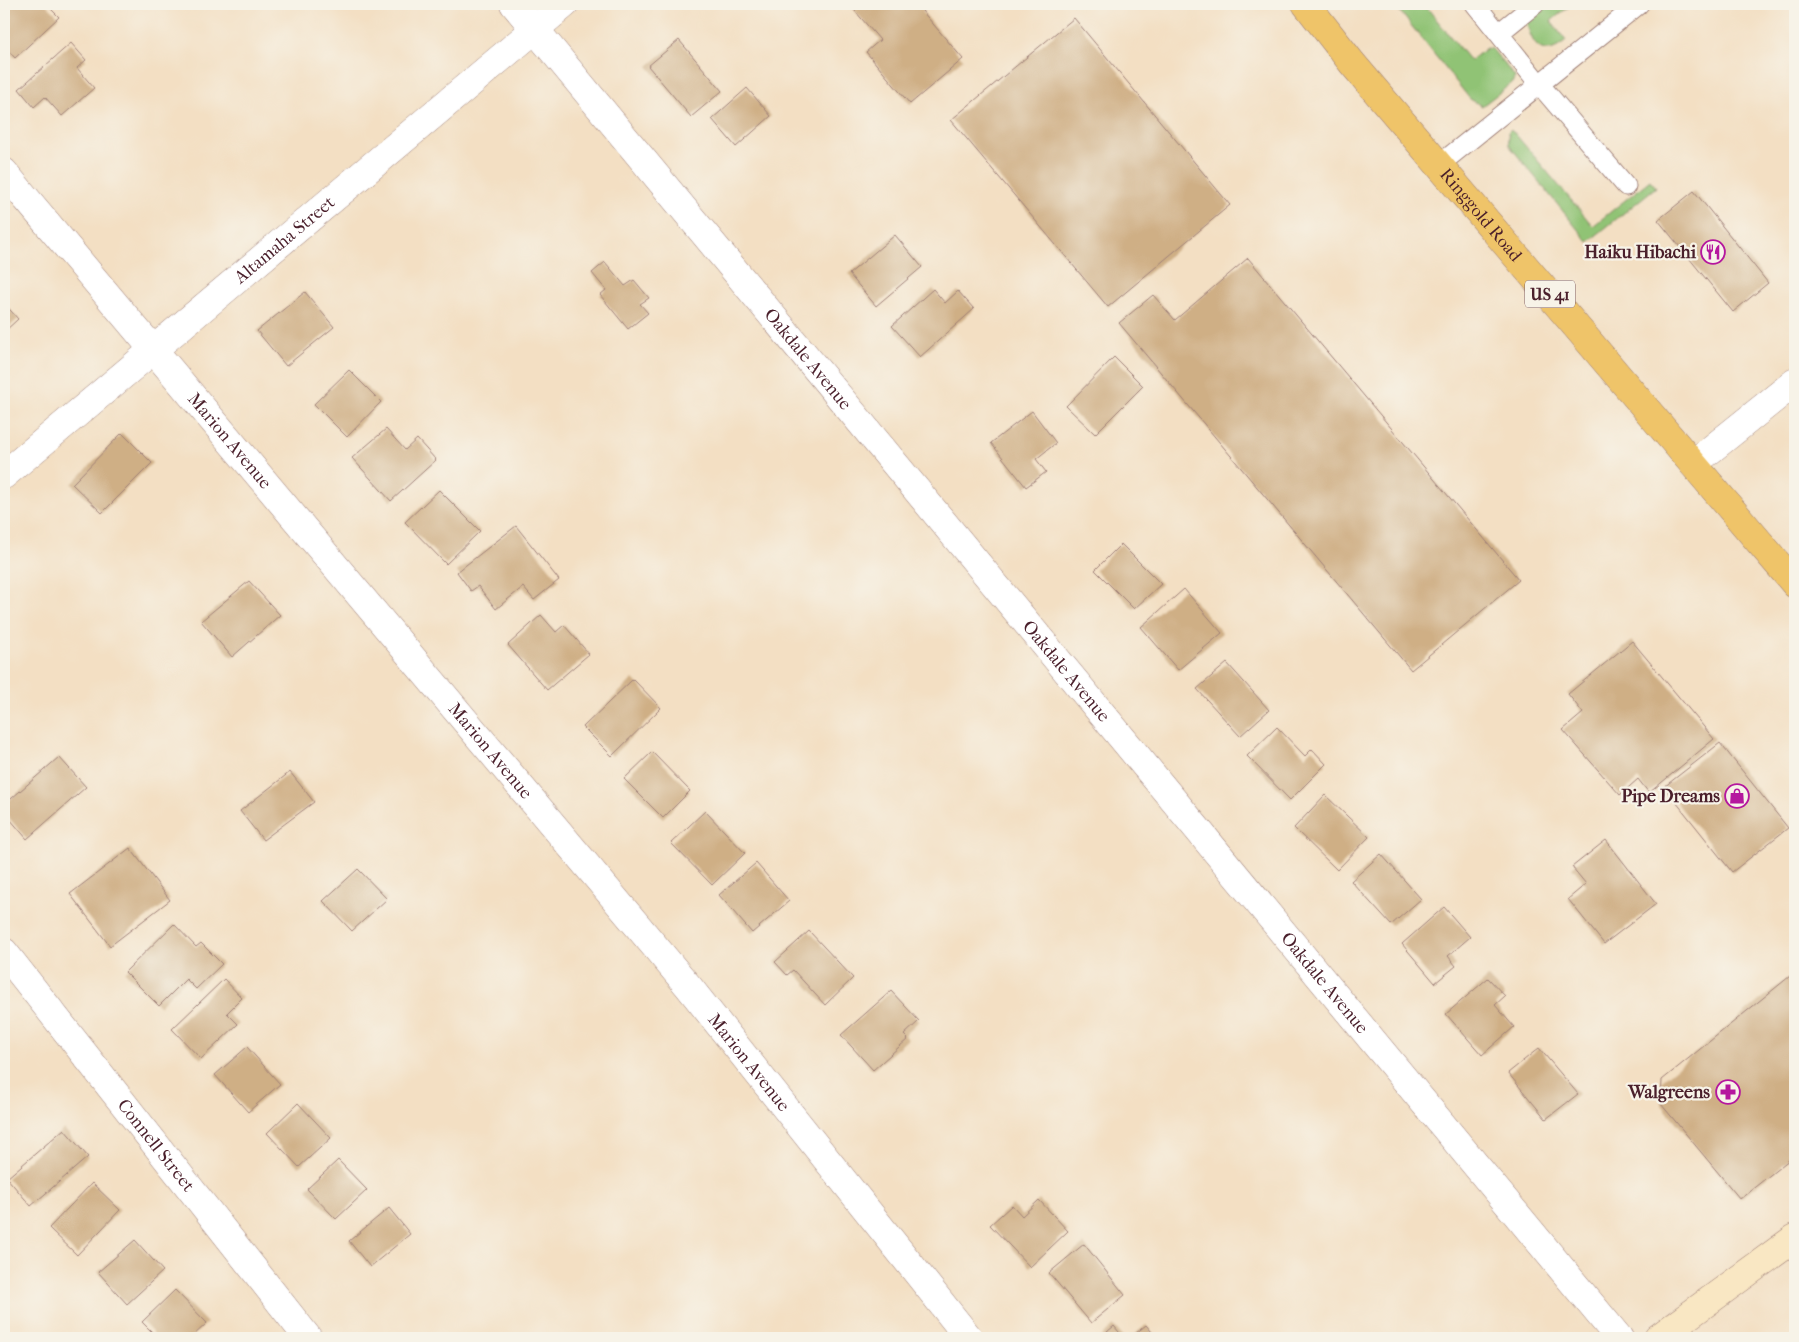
<svg xmlns="http://www.w3.org/2000/svg" width="1799" height="1342" font-family="'IM FELL French Canon',serif">
  <style>
    .green { fill: #90c374; stroke: #6d7150 }
    .building { fill: #cfaf85 }
    .lines { fill: none; stroke-linecap: round; stroke-linejoin: round }
    .lane-casing { stroke: #9e7f77; stroke-width: 21 }
    .street-casing { stroke: #9e7f77; stroke-width: 29 }
    .secondary-casing { stroke: #9e7f77; stroke-width: 29 }
    .primary-casing { stroke: #9e7f77; stroke-width: 29 }
    .lane { stroke: #fff; stroke-width: 19 }
    .street { stroke: #fff; stroke-width: 28 }
    .secondary { stroke: #f9e7c3; stroke-width: 28 }
    .primary { stroke: #efc469; stroke-width: 28 }
    .labels { text-anchor: middle; stroke-width: 4.5; stroke-linejoin: round; paint-order: stroke }
    .shield { fill: #f7f3e8; stroke: #7e5f64; stroke-width: 1 }
    .shield-label { font-size: 16px; font-weight: bold; fill: #4a1f2b }
    .street-label { font-size: 18px; fill: #4a1f2b; stroke: #f7f3e8 }
    .poi-label { font-size: 18px; font-weight: bold; fill: #4a1f2b; stroke: #f7f3e8; text-anchor: end }
  </style>
  <rect width="100%" height="100%" fill="#f7f3e8"/>
  <filter id="ink" filterUnits="userSpaceOnUse"><feTurbulence type="fractalNoise" baseFrequency=".02" numOctaves="2"/><feDisplacementMap in="SourceGraphic" scale="10" xChannelSelector="R" yChannelSelector="G"/><feConvolveMatrix kernelMatrix="1 2 1 2 8 2 1 2 1" color-interpolation-filters="sRGB"/></filter>
  <filter id="wash" filterUnits="userSpaceOnUse"><feTurbulence type="fractalNoise" baseFrequency=".0096" numOctaves="4" result="noise"/><feDisplacementMap in="SourceGraphic" scale="20" xChannelSelector="R" yChannelSelector="G"/><feGaussianBlur stdDeviation="1.12" result="paint"/><feColorMatrix in="noise" values="0 0 0 0 0 0 0 0 0 0 0 0 0 0 0 0 0 1.4 0 .05"/><feComposite in="paint" operator="in"/></filter>
  <g filter="url(#wash)">
    <rect width="100%" height="100%" fill="#f3dfc3"/>
    <g class="green">
      <polygon points="1394,4 1424,4 1470,61 1486,48 1492,49 1515,77 1512,83 1482,106 1470,99"/>
      <path d="M1548,4h24l-21,17 15,20c-22,19 -34,6 -39,-18z"/>
      <polygon points="1511,129 1593,226 1650,180 1656,187 1588,242 1509,145 1508,132"/>
    </g>
    <g id="blocks">
      <g class="building">
        <polygon points="12,4 46,4 59,17 15,58 4,46 4,12"/>
        <polygon points="849,4 931,4 922,11 963,59 910,104 866,52 880,40"/>
        <polygon points="1074,18 1230,205 1108,307 951,120"/>
        <polygon points="679,40 722,91 691,117 648,66"/>
        <polygon points="71,43 86,60 77,68 94,88 62,116 45,97 34,107 19,89"/>
        <polygon points="747,88 771,116 736,147 712,119"/>
        <polygon points="1694,191 1768,283 1733,312 1658,220"/>
        <polygon points="895,235 922,267 876,306 849,274"/>
        <polygon points="1248,258 1519,580 1411,670 1119,323 1153,295 1175,320"/>
        <polygon points="605,262 625,286 634,280 649,298 640,304 648,313 628,329 600,295 606,290 592,273"/>
        <polygon points="933,289 945,303 958,291 974,309 920,357 892,326"/>
        <polygon points="305,292 334,327 286,366 257,331"/>
        <polygon points="4,303 18,319 4,332"/>
        <polygon points="1114,357 1143,386 1095,434 1066,406"/>
        <polygon points="349,370 381,402 347,437 314,404"/>
        <polygon points="1032,411 1056,443 1036,459 1046,472 1026,487 991,443"/>
        <polygon points="386,429 405,450 417,439 436,460 391,501 352,458"/>
        <polygon points="122,433 152,463 102,513 72,484"/>
        <polygon points="439,490 480,531 446,564 405,522"/>
        <polygon points="516,526 559,580 534,600 523,587 496,609 478,586 471,591 457,572"/>
        <polygon points="1121,544 1161,584 1134,609 1095,570"/>
        <polygon points="249,581 280,615 232,657 201,621"/>
        <polygon points="1184,589 1222,633 1178,670 1141,627"/>
        <polygon points="541,615 556,632 564,625 589,654 547,690 508,645"/>
        <polygon points="1632,641 1714,739 1649,793 1638,779 1620,795 1563,730 1583,713 1568,694"/>
        <polygon points="1227,663 1269,710 1240,736 1197,689"/>
        <polygon points="633,679 661,708 612,756 583,727"/>
        <polygon points="1277,727 1305,756 1312,749 1326,764 1290,800 1247,756"/>
        <polygon points="1720,743 1788,828 1732,872 1664,787"/>
        <polygon points="652,752 690,791 663,818 624,779"/>
        <polygon points="59,757 86,787 27,839 4,812 4,805"/>
        <polygon points="290,772 314,802 263,840 240,811"/>
        <polygon points="1325,795 1369,837 1337,870 1294,828"/>
        <polygon points="705,811 745,853 712,885 671,843"/>
        <polygon points="1606,840 1656,904 1604,944 1568,899 1586,884 1572,867"/>
        <polygon points="130,848 170,900 110,946 70,894"/>
        <polygon points="1381,854 1421,899 1391,925 1351,881"/>
        <polygon points="756,863 789,901 752,933 719,895"/>
        <polygon points="358,869 387,899 352,931 323,901"/>
        <polygon points="1444,907 1470,937 1448,956 1456,966 1435,983 1402,944"/>
        <polygon points="174,924 196,947 201,943 222,964 196,989 186,979 159,1006 125,972"/>
        <polygon points="809,931 853,978 825,1005 793,970 787,975 775,962"/>
        <polygon points="1795,972 1795,1155 1740,1199 1661,1104 1662,1080"/>
        <polygon points="1488,978 1505,996 1495,1005 1514,1027 1482,1055 1446,1014"/>
        <polygon points="224,979 242,998 227,1013 238,1024 201,1059 172,1029"/>
        <polygon points="891,991 919,1021 904,1035 908,1039 873,1070 841,1035"/>
        <polygon points="247,1047 280,1084 248,1112 215,1075"/>
        <polygon points="1539,1048 1578,1094 1546,1119 1508,1073"/>
        <polygon points="298,1103 331,1138 299,1167 267,1133"/>
        <polygon points="64,1129 88,1157 31,1206 7,1178"/>
        <polygon points="338,1160 367,1190 336,1219 307,1189"/>
        <polygon points="92,1183 120,1210 77,1255 49,1228"/>
        <polygon points="1039,1200 1068,1231 1030,1267 990,1225 1012,1205 1022,1216"/>
        <polygon points="389,1208 410,1234 370,1267 349,1241"/>
        <polygon points="135,1240 163,1271 127,1304 98,1272"/>
        <polygon points="1084,1244 1125,1295 1091,1323 1049,1273"/>
        <polygon points="175,1290 207,1323 191,1338 158,1338 142,1322"/>
        <polygon points="1146,1325 1157,1338 1130,1338"/>
        <polygon points="1114,1326 1124,1338 1100,1338"/>
      </g>
    </g>
  </g>
  <g filter="url(#ink)">
    <use href="#blocks" fill-opacity="0" stroke="#9e7f77" stroke-width="1"/>
    <g class="lines">
      <g class="lane-casing">
        <g id="lane">
          <polyline points="1475,4 1540,85 1626,186"/>
          <polyline points="1499,33 1535,4"/>
          <polyline points="1439,165 1639,4"/>
        </g>
      </g>
      <g class="street-casing">
        <g id="street">
          <path id="s1" d="M514,4l1105,1334"/>
          <path id="s2" d="M4,172l685,815 280,351"/>
          <polyline points="1693,464 1795,382"/>
          <path id="s3" d="M4,475l561,-471"/>
          <path id="s4" d="M4,952l304,386"/>
        </g>
      </g>
      <g class="secondary-casing">
        <polyline id="secondary" points="1658,1338 1795,1238"/>
      </g>
      <g class="primary-casing">
        <g id="primary">
          <path id="s5" d="M1306,4l46,59 443,521"/>
        </g>
      </g>
      <use href="#lane" class="lane"/>
      <use href="#street" class="street"/>
      <use href="#secondary" class="secondary"/>
      <use href="#primary" class="primary"/>
    </g>
  </g>
  <defs>
    <g id="restaurant-ring" transform="scale(1.25)"><circle r="9.5" fill="#f7f3e8" stroke="#b5179e" stroke-width="1.5"/><path d="M-5-6h1v4h1v-4h1v4h1v-4h1v5L-1.5 .5V6h-2V.5L-5-1ZM5-6V6H3V1.5H1.5Q1.5-4 5-6Z" fill="#b5179e"/></g>
    <g id="shop-ring" transform="scale(1.25)"><circle r="9.5" fill="#f7f3e8" stroke="#b5179e" stroke-width="1.5"/><path d="M-5-2.5h2.3a2.7 3.5 0 0 1 5.4 0H5L5.5 6h-11ZM-1.5-2.5h3a1.5 2.3 0 0 0-3 0Z" fill="#b5179e"/></g>
    <g id="pharmacy-ring" transform="scale(1.25)"><circle r="9.5" fill="#f7f3e8" stroke="#b5179e" stroke-width="1.5"/><path d="M-2-6h4v4h4v4h-4v4h-4v-4h-4v-4h4Z" fill="#b5179e"/></g>
  </defs>
  <g fill-rule="evenodd">
    <use href="#restaurant-ring" x="1713" y="252"/>
    <use href="#shop-ring" x="1737" y="796"/>
    <use href="#pharmacy-ring" x="1728" y="1092"/>
  </g>
  <g class="labels">
    <rect class="shield" x="1525" y="280.5" width="50" height="27" rx="4"/>
    <g class="shield-label">
      <text x="1550" y="300">US 41</text>
    </g>
    <g class="street-label">
      <text dy="6" stroke="none"><textPath href="#s5" startOffset="274">Ringgold Road</textPath></text>
      <text dy="6" stroke="none"><textPath href="#s3" startOffset="366">Altamaha Street</textPath></text>
      <text dy="6" stroke="none"><textPath href="#s1" startOffset="461">Oakdale Avenue</textPath></text>
      <text dy="6" stroke="none"><textPath href="#s2" startOffset="351">Marion Avenue</textPath></text>
      <text dy="6" stroke="none"><textPath href="#s1" startOffset="866">Oakdale Avenue</textPath></text>
      <text dy="6" stroke="none"><textPath href="#s2" startOffset="756">Marion Avenue</textPath></text>
      <text dy="6" stroke="none"><textPath href="#s1" startOffset="1271">Oakdale Avenue</textPath></text>
      <text dy="6" stroke="none"><textPath href="#s2" startOffset="1161">Marion Avenue</textPath></text>
      <text dy="6" stroke="none"><textPath href="#s4" startOffset="246">Connell Street</textPath></text>
    </g>
    <g class="poi-label">
      <text x="1696" y="258">Haiku Hibachi</text>
      <text x="1720" y="802">Pipe Dreams</text>
      <text x="1710" y="1098">Walgreens</text>
    </g>
  </g>
  <rect width="1799" height="1342" fill="none" stroke="#f7f3e8" stroke-width="20"/>
</svg>
